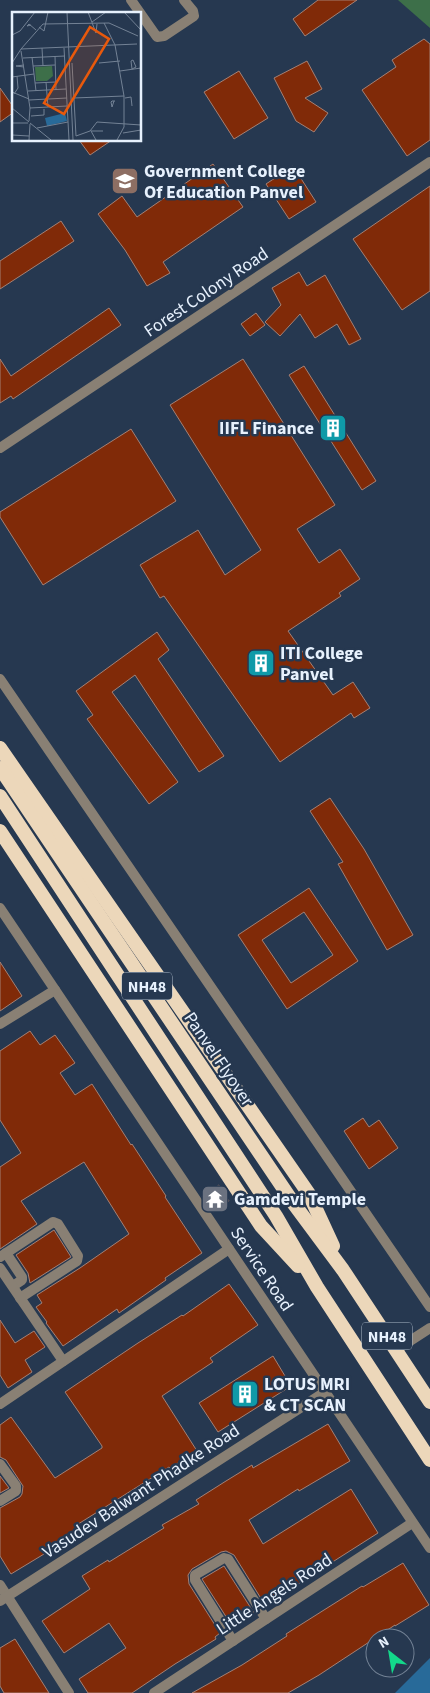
<svg xmlns="http://www.w3.org/2000/svg" width="430" height="1693" font-family="'Source Sans 3',sans-serif">
  <style>
    .green { fill: #3d6f49 }
    .water { fill: #286a99 }
    .building { fill: #802a08; stroke: #a48074; fill-rule: evenodd }
    .lines { fill: none; stroke-linecap: round; stroke-linejoin: round }
    .minor { stroke: #898074; stroke-width: 10 }
    .tertiary { stroke: #898074; stroke-width: 10 }
    .trunk { stroke: #ecd7ba; stroke-width: 14 }
    .labels { text-anchor: middle; stroke-width: 5; stroke-linejoin: round; paint-order: stroke }
    .shield { fill: #263850; stroke: #adbac9; stroke-width: 1 }
    .shield-label { font-size: 16px; font-weight: bold; fill: #e7f1fd }
    .poi-label { font-size: 18px; font-weight: bold; fill: #e7f1fd; stroke: #263850; text-anchor: start }
    .street-label { font-size: 18px; fill: #e7f1fd; stroke: #263850 }
    .inset-road { fill: none; stroke: #738295; stroke-width: 1 }
    .view { fill: #e8590c; fill-opacity: 0.15; stroke: #e8590c; stroke-width: 2.5 }
    .inset-edge { fill: none; stroke: #e7f1fd; stroke-width: 2.5 }
  </style>
  <rect width="100%" height="100%" fill="#263850"/>
  <polygon class="green" points="398,0 430,0 430,28"/>
  <polygon class="water" points="430,1658 430,1693 395,1693"/>
  <g class="building">
    <polygon points="318,0 357,0 305,36 293,19"/>
    <polygon points="424,39 430,44 430,140 407,156 362,90 396,67 392,60"/>
    <polygon points="307,61 322,89 305,98 328,113 314,132 296,121 274,78"/>
    <polygon points="239,71 268,118 234,139 204,92"/>
    <polygon points="0,88 14,108 14,112 0,122"/>
    <polygon points="79,140 112,140 90,155"/>
    <polygon points="213,164 243,207 163,262 170,273 147,286 125,250 98,214 122,196 137,217"/>
    <polygon points="293,166 316,202 289,219 266,184"/>
    <polygon points="430,186 430,291 402,310 353,239"/>
    <polygon points="61,221 74,241 0,289 0,261"/>
    <polygon points="299,272 307,286 325,275 361,339 349,345 337,324 315,338 300,314 280,336 265,322 281,305 272,288"/>
    <polygon points="109,308 121,325 13,399 11,396 0,403 0,359 11,376"/>
    <polygon points="256,313 265,325 250,336 241,324"/>
    <polygon points="243,359 335,505 297,529 319,563 340,549 360,579 339,593 341,596 288,631 333,695 353,682 370,708 354,718 351,713 280,762 164,596 160,598 140,565 198,530 225,575 261,550 170,405"/>
    <polygon points="304,366 376,481 362,490 289,375"/>
    <polygon points="131,429 176,501 43,585 0,517 0,512"/>
    <polygon points="157,632 169,650 158,659 224,756 199,772 135,675 112,692 178,782 149,804 87,719 93,715 76,691"/>
    <polygon points="330,798 364,849 413,935 387,950 338,864 343,862 310,811"/>
    <path d="M309,888l49,73 -71,48 -49,-74zM304,912l29,43 -42,28 -29,-43z"/>
    <polygon points="0,962 22,996 0,1011"/>
    <polygon points="30,1031 40,1045 55,1035 75,1063 60,1073 75,1095 92,1084 131,1145 132,1144 166,1196 165,1197 202,1253 165,1278 166,1280 119,1313 117,1309 63,1346 46,1323 47,1322 36,1307 42,1303 37,1295 80,1268 129,1234 84,1162 21,1201 37,1224 0,1249 0,1167 21,1153 0,1120 0,1051"/>
    <polygon points="363,1118 369,1127 379,1120 398,1148 369,1169 344,1131"/>
    <polygon points="219,1185 229,1201 213,1212 202,1196"/>
    <polygon points="54,1230 71,1257 30,1283 28,1273 16,1255"/>
    <polygon points="229,1284 258,1325 210,1358 213,1362 162,1396 197,1451 170,1468 169,1467 75,1526 77,1529 47,1548 49,1551 11,1574 0,1556 0,1508 20,1497 22,1494 23,1486 6,1460 0,1457 0,1425 11,1417 55,1478 102,1448 102,1446 65,1392 138,1343 182,1315 183,1316"/>
    <polygon points="0,1320 15,1343 34,1331 45,1347 25,1360 32,1372 8,1388 0,1375"/>
    <polygon points="273,1356 291,1386 218,1432 199,1403"/>
    <polygon points="328,1424 350,1461 299,1491 298,1489 249,1520 263,1544 351,1489 378,1533 265,1605 234,1555 226,1551 221,1552 192,1569 188,1575 189,1584 220,1633 215,1637 216,1639 175,1664 132,1693 88,1693 79,1679 126,1648 109,1623 64,1653 42,1621 90,1589 82,1576 108,1560 109,1562 164,1528 162,1525 199,1504 196,1500 226,1481 252,1465 253,1468"/>
    <polygon points="0,1476 9,1488 0,1493"/>
    <polygon points="403,1563 429,1605 395,1626 395,1625 319,1675 288,1693 192,1693 242,1665 287,1636 286,1634 362,1586 363,1587"/>
    <polygon points="224,1566 254,1613 232,1626 202,1579"/>
    <polygon points="15,1639 49,1693 4,1693 0,1686 0,1648"/>
  </g>
  <g class="lines">
    <g class="minor">
      <polyline points="131,0 157,37 164,36 194,16 193,11 184,0"/>
      <polyline points="0,679 430,1307"/>
      <polyline points="0,1024 55,990"/>
      <polyline points="6,1253 22,1277 22,1280 13,1286"/>
      <polyline points="0,1257 53,1222 58,1224 78,1256 77,1261 20,1298"/>
      <polyline points="0,1268 63,1361"/>
      <polyline points="396,1350 430,1328"/>
      <polyline points="0,1404 229,1249"/>
      <polyline points="0,1464 16,1486 16,1491 0,1501"/>
      <polyline points="0,1585 69,1693"/>
      <polyline points="0,1601 325,1392"/>
      <polyline points="233,1641 195,1580 195,1575 224,1558 228,1559 266,1619"/>
      <polyline points="154,1693 412,1523"/>
    </g>
    <g class="tertiary">
      <polyline points="0,448 430,162"/>
      <polyline points="0,908 430,1548"/>
    </g>
    <g class="trunk">
      <polyline points="0,748 309,1194 333,1246"/>
      <polyline points="0,768 294,1204 343,1270 430,1402"/>
      <polyline points="0,796 276,1216 317,1287 430,1460"/>
      <polyline points="0,831 261,1226 298,1266"/>
    </g>
  </g>
  <defs>
    <g id="university-square" transform="scale(1.4375)"><rect x="-9" y="-9" width="18" height="18" rx="4" fill="#8d6e63" stroke="#263850"/><path d="M0-5L7-2L0 1L-7-2ZM-4 1L0 2.5L4 1V4Q0 6-4 4Z" fill="#fff"/></g>
    <g id="building-square" transform="scale(1.4375)"><rect x="-9" y="-9" width="18" height="18" rx="4" fill="#0f9aa8" stroke="#263850"/><path d="M-4-6H4V6H1V3H-1V6H-4ZM-2.5-4.3h1.7v1.8h-1.7ZM.8-4.3h1.7v1.8H.8ZM-2.5-1h1.7V.8h-1.7ZM.8-1h1.7V.8H.8Z" fill="#fff"/></g>
    <g id="temple-square" transform="scale(1.4375)"><rect x="-9" y="-9" width="18" height="18" rx="4" fill="#6b7280" stroke="#263850"/><path d="M0-6L5-2H3V0L6.5 2.5H4V6H1.5V3h-3V6H-4V2.5H-6.5L-3 0V-2H-5Z" fill="#fff"/></g>
  </defs>
  <g fill-rule="evenodd">
    <use href="#university-square" x="125" y="181"/>
    <use href="#building-square" x="333" y="428"/>
    <use href="#building-square" x="261" y="663"/>
    <use href="#temple-square" x="215" y="1199"/>
    <use href="#building-square" x="245" y="1394"/>
  </g>
  <g class="labels">
    <g class="shield">
      <rect x="122" y="972.5" width="50" height="27" rx="4"/>
      <rect x="362" y="1322.5" width="50" height="27" rx="4"/>
    </g>
    <g class="shield-label">
      <text x="147" y="992">NH48</text>
      <text x="387" y="1342">NH48</text>
    </g>
    <g class="poi-label">
      <text x="144" y="177">Government College<tspan x="144" dy="21">Of Education Panvel</tspan></text>
      <text x="314" y="434" text-anchor="end">IIFL Finance</text>
      <text x="280" y="659">ITI College<tspan x="280" dy="21">Panvel</tspan></text>
      <text x="234" y="1205">Gamdevi Temple</text>
      <text x="264" y="1390">LOTUS MRI<tspan x="264" dy="21">&amp; CT SCAN</tspan></text>
    </g>
    <g class="street-label">
      <text transform="translate(206 292) rotate(-34)" y="6">Forest Colony Road</text>
      <text transform="translate(219 1059) rotate(56)" y="6">Panvel Flyover</text>
      <text transform="translate(262 1269) rotate(56)" y="6">Service Road</text>
      <text transform="translate(141 1491) rotate(-33)" y="6">Vasudev Balwant Phadke Road</text>
      <text transform="translate(274 1594) rotate(-33)" y="6">Little Angels Road</text>
    </g>
  </g>
  <g transform="translate(12 12)">
    <rect width="129" height="129" fill="#263850"/>
    <path d="M40,54l1,10 -6,5h-11l-1,-14z" fill="#3d6f49"/>
    <path d="M53,101l2,8 -20,5 -2,-8z" fill="#286a99"/>
    <path class="inset-road" d="M55,0l6,128M76,0l8,21 1,-9M112,0l17,18M80,10l14,-10M92,11l11,22 9,51v31l-7,13M19,13l-4,1 2,-2 7,6M27,15l5,4 4,-19M0,23l8,-4 15,-19M30,36l1,18M52,36l5,92M9,37l116,-5M9,37l22,-25 66,-1 29,13M9,39l9,57 -1,13M43,44l1,34M20,45l4,34M11,46l42,-2M0,51l9,-14M60,51l4,73M87,51l21,-2M12,53l-8,1 8,1M21,54l22,-1M120,57l4,-2 -3,-7 -2,1 1,8M108,59l21,-3M0,65l22,-3M34,70l2,25M23,71l21,-1M16,79l38,-2M0,80l17,7M2,82l4,-6 -1,-12M62,86l50,-2M113,86l6,-1 1,9M17,88l38,-2M102,89l-2,6 -1,-5 1,-1h3M0,96l17,14M18,96l37,-2M19,104l13,-1v-6M0,111h16M18,111l21,17M25,116l31,-6M111,121l18,-3M0,123l17,1M64,124l14,-5 7,-9 44,3M17,128l1,-16M84,128l-5,-9h12"/>
    <path class="view" d="M78,15l19,12 -45,75 -20,-11z"/>
    <rect width="129" height="129" class="inset-edge"/>
  </g>
  <g transform="translate(390 1653) rotate(329)"><circle r="24" fill="#263850" stroke="#738295"/>
  <path d="M0-4L9 19L0 12L-9 19Z" fill="#13d98a"/>
  <text y="-8" font-size="14" font-weight="bold" text-anchor="middle" fill="#e7f1fd">N</text>
  </g>
</svg>
